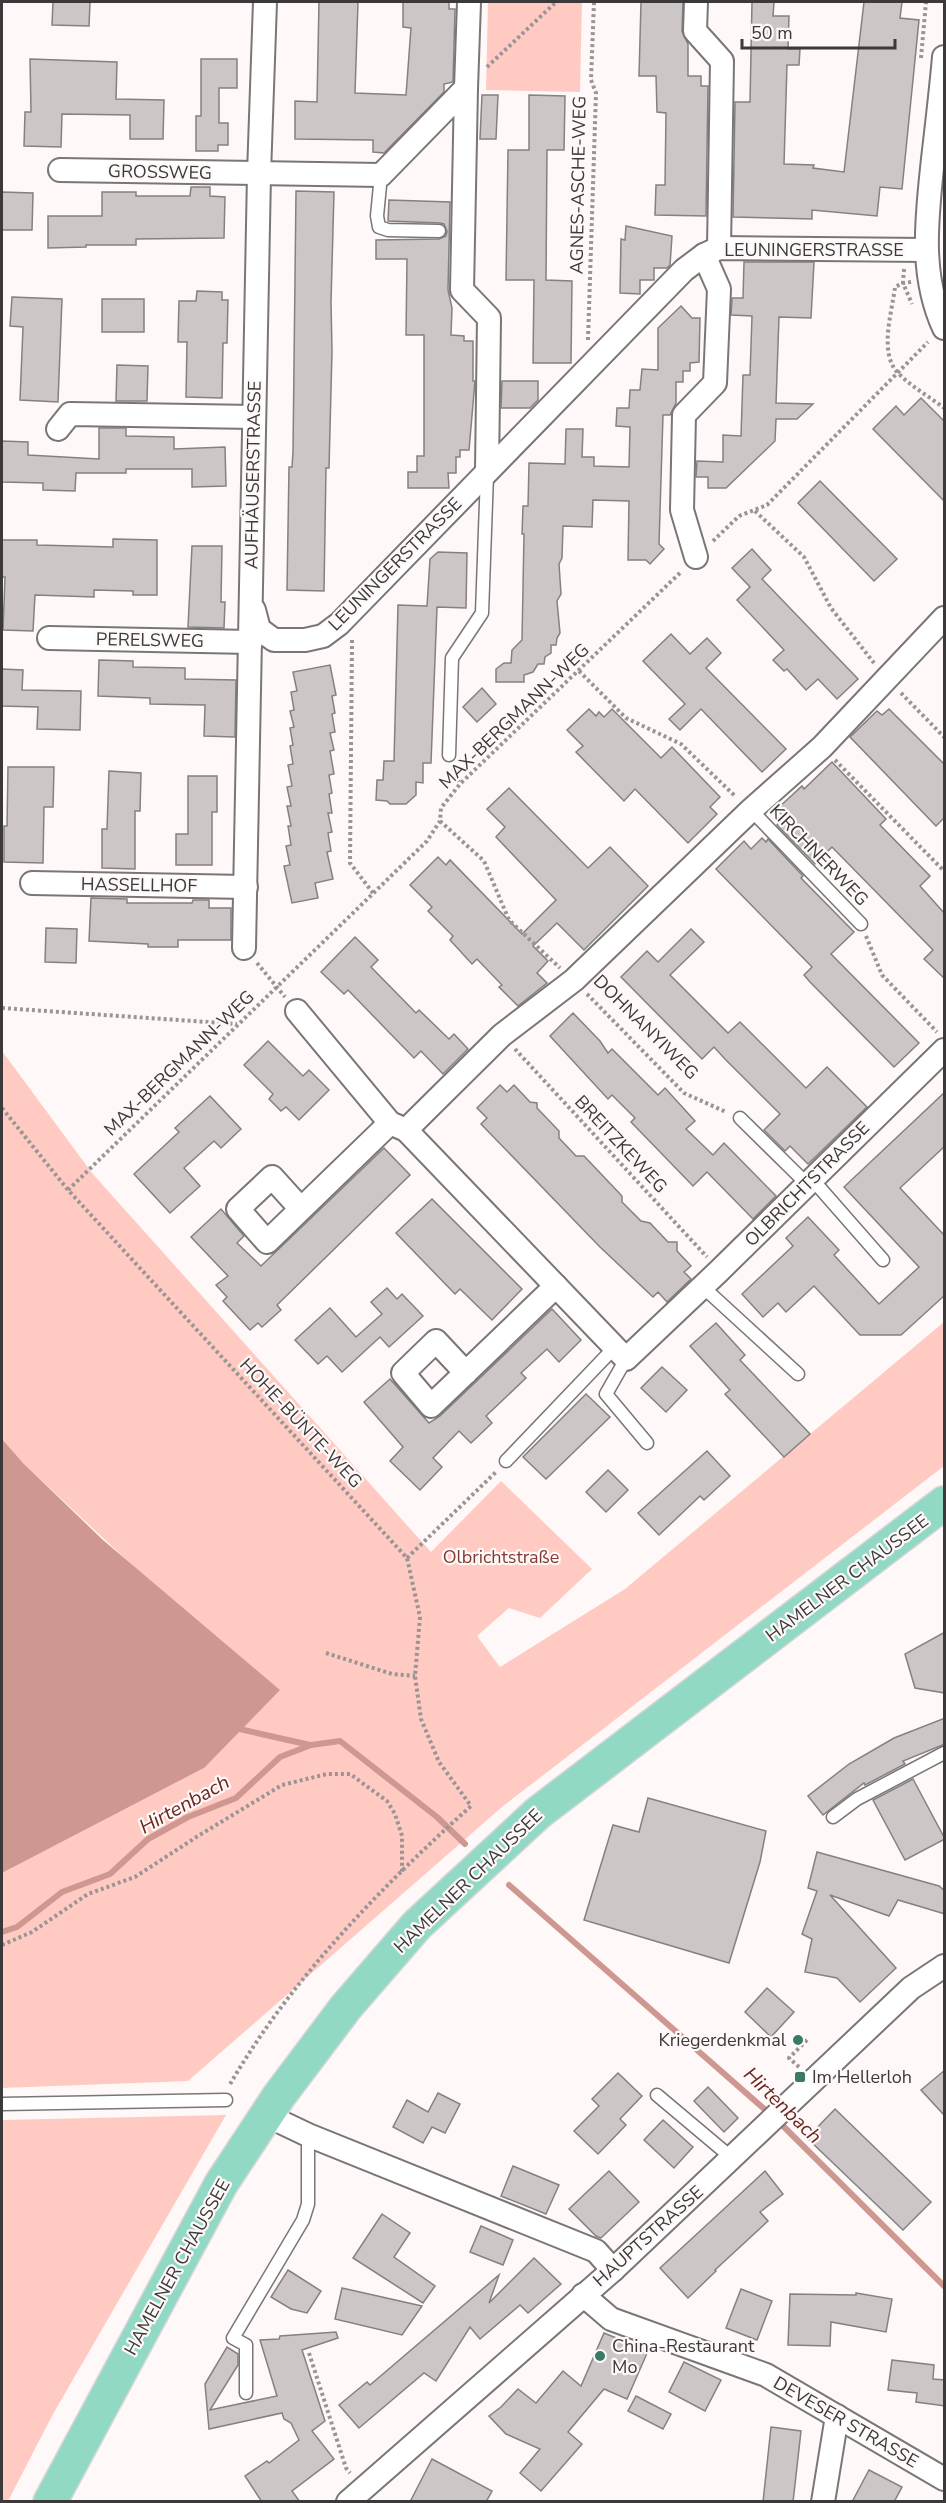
<svg xmlns="http://www.w3.org/2000/svg" width="946" height="2503" font-family="'Nunito Sans',sans-serif">
  <style>
    .green { fill: #ffcac2 }
    .water { fill: #ce9890 }
    .lines { fill: none; stroke-linecap: round; stroke-linejoin: round }
    .stream { stroke: #ce9890; stroke-width: 6 }
    .building { fill: #ccc7c6; stroke: #858180; stroke-width: 1.5 }
    .lane-casing { stroke: #7a7675; stroke-width: 15 }
    .street-casing { stroke: #7a7675; stroke-width: 26 }
    .primary-casing { stroke: #d8d7d7; stroke-width: 36 }
    .path { stroke: #999595; stroke-width: 4; stroke-dasharray: 3 3; stroke-linecap: butt }
    .lane { stroke: #fff; stroke-width: 12 }
    .street { stroke: #fff; stroke-width: 22 }
    .primary { stroke: #92d9c5; stroke-width: 33 }
    .poi-dot { fill: #3b7a66; stroke: #fef9f8; stroke-width: 2 }
    .labels { text-anchor: middle; stroke-width: 4.5; stroke-linejoin: round; paint-order: stroke }
    .street-label { font-size: 18px; fill: #3b3939; stroke: #fef9f8 }
    .park-label { font-size: 18px; fill: #803b33; stroke: #fef9f8 }
    .poi-label { font-size: 18px; fill: #3b3939; stroke: #fef9f8; text-anchor: start }
    .water-label { font-size: 20px; font-style: italic; fill: #692720; stroke: #fef9f8 }
  </style>
  <rect width="100%" height="100%" fill="#fef9f8"/>
  <g class="green">
    <polygon points="488,2 582,2 580,92 486,90"/>
    <polygon points="2,1051 92,1173 431,1552 501,1481 592,1569 540,1618 509,1608 477,1636 500,1667 625,1589 944,1322 944,1466 502,1807 188,2081 2,2088 2,1873 204,1768 132,1565 24,1464 2,1439"/>
    <polygon points="226,2115 53,2414 8,2501 2,2501 2,2120"/>
  </g>
  <polygon class="water" points="2,1439 24,1464 103,1540 280,1690 204,1768 2,1873"/>
  <g class="lines">
    <g class="stream">
      <polyline points="235,1728 310,1745"/>
      <polyline points="509,1885 770,2114"/>
      <polyline points="2,1932 17,1927 62,1892 110,1874 148,1839 188,1817 236,1798 280,1757 311,1745 340,1741 437,1817 465,1844"/>
      <polyline points="778,2121 944,2286"/>
    </g>
  </g>
  <g class="building">
    <polygon points="53,2 90,2 89,26 52,25"/>
    <polygon points="319,2 358,2 355,93 406,95 411,28 403,27 403,2 449,2 449,9 455,9 453,82 444,84 444,92 384,153 373,152 373,140 295,139 295,101 317,102"/>
    <polygon points="641,2 683,2 682,31 688,44 688,76 701,76 701,86 708,86 706,216 655,215 656,185 665,185 666,113 657,112 656,76 639,76"/>
    <polygon points="752,2 774,2 773,16 789,16 788,49 800,49 799,65 787,65 784,164 814,165 813,168 844,172 864,2 902,2 900,18 919,20 902,189 880,187 877,216 812,210 812,219 733,217 735,102 750,102"/>
    <polygon points="30,59 117,62 116,99 164,100 163,139 130,139 130,115 62,114 61,147 24,146 25,112 31,112"/>
    <polygon points="201,59 237,59 237,88 219,88 219,123 228,123 228,145 218,145 218,151 196,151 196,116 201,116"/>
    <polygon points="482,95 498,95 496,139 480,139"/>
    <polygon points="529,95 565,96 564,150 547,150 546,280 572,281 571,363 533,363 534,280 506,280 508,150 529,150"/>
    <polygon points="191,187 210,187 210,196 225,197 224,238 136,239 136,245 86,245 86,247 48,248 48,216 102,216 102,192 136,192 136,196 190,196"/>
    <polygon points="296,191 334,192 331,302 332,351 329,468 326,468 324,591 287,590 289,467 292,467 293,451"/>
    <polygon points="2,192 33,193 32,230 2,230"/>
    <polygon points="389,200 450,202 448,290 452,308 451,335 464,336 464,341 473,341 473,381 475,381 469,450 460,450 460,457 456,457 456,473 448,473 449,488 408,488 408,472 417,472 417,456 424,456 424,335 406,335 407,259 376,259 376,240 439,239 446,236 447,231 444,224 440,223 388,221"/>
    <polygon points="626,226 672,236 670,265 667,268 654,268 654,280 640,280 640,294 620,293 621,239 625,240"/>
    <polygon points="744,262 814,262 811,318 779,317 776,403 813,404 797,419 776,419 775,441 726,488 708,488 708,477 696,477 697,461 723,462 723,435 741,436 743,375 750,375 752,316 731,315 732,298 743,298"/>
    <polygon points="197,291 222,292 222,300 228,300 227,343 223,343 222,398 186,397 187,342 178,342 179,301 196,301"/>
    <polygon points="12,297 62,299 58,402 20,400 23,327 10,326"/>
    <rect x="102" y="299" width="42" height="33"/>
    <polygon points="681,306 692,318 700,318 699,362 690,363 690,371 683,371 683,382 676,382 676,403 670,415 663,415 659,544 664,549 650,564 646,560 628,560 629,501 593,500 592,527 563,526 562,558 559,564 561,594 557,601 560,633 557,638 556,645 551,645 551,653 545,657 544,664 538,664 533,672 524,675 524,682 496,682 496,669 504,663 511,663 512,650 522,640 524,534 522,534 523,506 528,506 529,463 565,464 566,429 583,429 582,457 594,457 594,466 629,467 630,427 616,426 617,408 629,408 630,390 640,390 642,369 658,370 658,328"/>
    <polygon points="117,365 148,366 147,401 116,401"/>
    <polygon points="502,381 538,381 538,400 530,408 501,408"/>
    <polygon points="921,398 945,422 945,502 873,429 896,406 904,415"/>
    <polygon points="99,428 126,428 126,436 174,437 174,449 225,447 226,486 192,487 192,469 126,469 126,473 76,473 75,491 43,490 43,483 2,482 2,441 28,442 28,455 99,459"/>
    <polygon points="820,481 897,559 874,581 798,503"/>
    <polygon points="113,539 157,540 157,595 133,595 133,591 94,590 94,597 35,595 33,631 3,630 5,577 2,577 2,540 37,540 37,545 113,547"/>
    <polygon points="192,546 222,546 221,602 225,602 224,628 188,627"/>
    <polygon points="752,549 771,570 762,579 858,679 837,699 818,679 806,690 787,669 784,671 773,660 784,650 737,600 750,587 732,568"/>
    <polygon points="438,552 467,553 466,608 437,607 431,763 423,763 423,783 416,782 416,795 406,804 390,804 387,801 376,800 377,780 383,780 384,761 394,761 398,605 427,606 430,559"/>
    <polygon points="671,634 690,654 707,638 721,653 706,668 786,749 762,772 701,709 680,730 669,719 685,704 643,661"/>
    <polygon points="99,660 133,661 133,667 185,668 185,679 236,680 235,737 204,736 205,705 150,704 150,698 98,696"/>
    <polygon points="330,665 336,695 332,696 335,713 332,714 335,732 330,733 334,750 330,751 334,774 329,775 332,793 329,794 332,813 328,813 332,832 328,833 331,851 327,852 333,879 315,883 318,898 292,903 284,866 290,865 286,846 291,845 288,826 291,826 287,806 291,806 287,787 292,786 288,765 293,764 290,746 293,745 290,728 294,727 290,711 294,710 291,692 297,691 293,672"/>
    <polygon points="2,669 23,670 22,690 81,691 80,730 37,729 38,707 2,706"/>
    <polygon points="482,688 496,704 477,722 463,707"/>
    <polygon points="589,709 596,716 599,712 604,717 612,709 661,758 672,747 720,797 710,807 717,814 688,843 635,789 624,801 576,752 583,746 567,730"/>
    <polygon points="889,709 945,765 945,817 936,826 850,737 877,711 882,715"/>
    <polygon points="832,762 886,819 880,825 930,876 920,886 945,914 945,979 924,959 933,950 832,847 815,864 777,825 782,815 777,809 802,786 804,789"/>
    <polygon points="8,767 54,767 53,807 44,807 43,863 4,862 4,826 7,826"/>
    <polygon points="109,771 141,773 140,811 135,811 135,869 102,868 102,829 107,829"/>
    <polygon points="188,776 217,776 217,812 212,812 212,865 176,865 176,834 188,834"/>
    <polygon points="509,788 588,868 610,847 648,886 584,950 557,923 533,946 548,961 537,973 547,983 518,1006 499,987 502,985 477,959 472,964 450,940 453,936 428,911 432,907 410,885 438,857 446,865 450,860 522,934 556,900 496,837 505,827 487,809"/>
    <polygon points="762,838 766,842 768,839 803,876 801,878 854,932 831,954 919,1043 894,1067 810,982 804,975 812,967 716,869 744,841 751,849"/>
    <polygon points="91,898 127,899 127,903 192,903 193,900 209,900 209,908 231,908 231,940 178,940 178,947 148,947 148,944 89,941"/>
    <polygon points="46,928 77,929 76,963 45,962"/>
    <polygon points="691,929 704,942 670,975 728,1033 740,1022 806,1088 827,1067 867,1107 808,1164 790,1146 785,1151 764,1130 780,1114 725,1059 714,1047 702,1059 621,977 647,951 658,962"/>
    <polygon points="355,937 378,960 371,967 416,1013 419,1010 449,1039 454,1034 468,1049 443,1074 421,1051 414,1058 348,990 344,994 321,972"/>
    <polygon points="573,1013 600,1041 608,1053 612,1049 658,1095 665,1088 695,1121 686,1129 713,1155 724,1143 776,1196 753,1219 707,1172 693,1186 631,1122 635,1118 612,1095 608,1099 550,1036"/>
    <polygon points="268,1041 303,1076 309,1070 329,1090 299,1120 286,1107 281,1111 269,1099 273,1094 244,1065"/>
    <polygon points="500,1085 507,1092 514,1085 530,1102 537,1103 537,1108 559,1131 559,1138 576,1156 584,1156 622,1196 622,1202 641,1221 650,1223 668,1242 677,1242 677,1251 691,1266 684,1272 691,1279 667,1302 658,1292 653,1297 600,1247 481,1124 487,1118 477,1108"/>
    <polygon points="945,1092 945,1146 900,1188 945,1236 945,1295 901,1335 860,1335 814,1286 786,1312 778,1303 763,1317 742,1294 793,1246 786,1238 808,1217 839,1250 834,1255 879,1304 919,1267 844,1187"/>
    <polygon points="210,1096 241,1129 221,1148 214,1141 184,1168 200,1186 170,1213 134,1174 179,1132 175,1128"/>
    <polygon points="384,1148 410,1175 277,1305 281,1310 262,1327 258,1323 250,1330 223,1301 227,1297 216,1285 228,1276 191,1237 221,1209 244,1236 237,1243 261,1266"/>
    <polygon points="432,1199 522,1289 492,1320 460,1289 455,1294 396,1233"/>
    <polygon points="387,1288 397,1299 402,1294 423,1316 389,1347 380,1337 342,1372 327,1356 318,1364 295,1340 330,1308 356,1337 382,1314 371,1302"/>
    <polygon points="552,1309 581,1340 559,1362 547,1349 521,1373 526,1378 486,1416 492,1423 471,1443 459,1431 433,1458 442,1467 420,1490 390,1461 403,1447 364,1402 390,1379 429,1423 440,1416"/>
    <polygon points="716,1323 745,1355 740,1360 810,1434 784,1457 725,1394 730,1390 690,1346"/>
    <polygon points="662,1367 687,1390 666,1412 641,1388"/>
    <polygon points="586,1394 610,1417 546,1479 523,1457"/>
    <polygon points="707,1451 730,1476 704,1500 700,1496 659,1535 638,1513"/>
    <polygon points="608,1470 628,1490 606,1512 586,1492"/>
    <polygon points="945,1632 945,1693 915,1688 905,1654"/>
    <polygon points="945,1718 945,1744 903,1761 905,1764 865,1785 864,1783 823,1815 808,1796 849,1764 894,1738"/>
    <polygon points="913,1779 945,1839 905,1860 873,1800"/>
    <polygon points="648,1798 766,1831 760,1862 729,1963 584,1920 613,1825 639,1832"/>
    <polygon points="817,1852 939,1886 945,1891 945,1914 898,1900 889,1916 830,1895 896,1968 860,2002 837,1978 805,1972 812,1939 802,1934 817,1891 808,1888"/>
    <polygon points="767,1988 794,2012 771,2037 745,2012"/>
    <polygon points="945,2070 945,2116 921,2090"/>
    <polygon points="618,2073 642,2096 620,2119 626,2125 598,2154 574,2131 599,2106 592,2099"/>
    <polygon points="708,2087 738,2118 724,2132 694,2101"/>
    <polygon points="438,2093 460,2104 445,2133 432,2127 423,2143 393,2127 407,2100 428,2112"/>
    <polygon points="835,2109 931,2202 903,2230 807,2138"/>
    <polygon points="663,2120 693,2147 674,2168 644,2140"/>
    <polygon points="513,2166 559,2185 546,2214 501,2196"/>
    <polygon points="609,2171 639,2202 601,2238 596,2236 569,2209"/>
    <polygon points="765,2171 783,2194 760,2212 768,2221 715,2270 716,2271 688,2298 660,2268"/>
    <polygon points="382,2214 410,2233 394,2257 435,2286 423,2303 353,2258"/>
    <polygon points="481,2226 513,2240 503,2265 470,2252"/>
    <polygon points="534,2258 561,2284 528,2313 520,2305 480,2339 470,2327 436,2381 424,2373 359,2428 339,2405 367,2382 370,2385 499,2275 489,2303"/>
    <polygon points="288,2270 321,2291 307,2313 291,2309 271,2297"/>
    <polygon points="342,2288 422,2306 402,2335 335,2319"/>
    <polygon points="741,2289 772,2301 757,2340 726,2328"/>
    <polygon points="856,2293 892,2299 886,2332 831,2322 830,2346 788,2345 790,2294 856,2295"/>
    <polygon points="336,2332 338,2338 302,2350 325,2421 312,2431 334,2459 292,2491 300,2502 262,2502 245,2476 267,2461 269,2463 299,2440 291,2423 284,2419 282,2413 209,2429 205,2384 227,2347 238,2354 238,2365 210,2410 277,2396 260,2340 279,2339 280,2336"/>
    <polygon points="604,2333 648,2351 627,2399 604,2389 568,2432 582,2444 541,2491 520,2473 540,2449 506,2434 489,2416 501,2407 518,2389 536,2403 563,2371 581,2386"/>
    <polygon points="892,2360 934,2365 933,2379 945,2380 945,2406 916,2402 917,2393 888,2390"/>
    <polygon points="684,2362 721,2380 705,2411 669,2392"/>
    <polygon points="636,2396 671,2414 663,2429 628,2411"/>
    <polygon points="771,2427 801,2431 793,2502 763,2502"/>
    <polygon points="432,2459 492,2491 486,2502 410,2502"/>
    <polygon points="869,2470 902,2487 894,2502 852,2502"/>
  </g>
  <g class="lines">
    <g class="lane-casing">
      <g id="lane">
        <polyline points="381,175 377,216 379,227 388,230 439,231"/>
        <polyline points="449,755 452,658 482,613 487,475"/>
        <polyline points="751,810 861,924"/>
        <polyline points="740,1118 807,1184"/>
        <polyline points="812,1179 883,1260"/>
        <polyline points="703,1287 798,1374"/>
        <polyline points="626,1359 606,1394 647,1443"/>
        <polyline points="506,1461 614,1348"/>
        <polyline points="833,1817 857,1799 944,1753"/>
        <polyline points="657,2095 732,2158"/>
        <polyline points="2,2104 226,2100"/>
        <polyline points="246,2393 246,2345 233,2338 303,2220 308,2204 308,2135"/>
      </g>
    </g>
    <g class="street-casing">
      <g id="street">
        <polyline points="696,2 695,31 722,61 719,248"/>
        <path d="M944,57c-3,34 -7,68 -11,102 -6,57 -14,115 11,169"/>
        <polyline points="466,88 469,2"/>
        <polyline points="60,170 381,175 466,88 462,290 489,318 487,470"/>
        <polyline points="58,429 70,414 254,417"/>
        <polyline points="696,557 682,510 684,415 715,383 719,289 704,255"/>
        <polyline points="254,610 259,629 274,640 305,640 323,636 339,624 684,270 704,255 719,248 926,250"/>
        <polyline points="49,638 251,642"/>
        <polyline points="32,883 246,887"/>
        <polyline points="244,948 259,174 265,2"/>
        <polyline points="297,1011 390,1123 406,1130 626,1359 719,1271 944,1050"/>
        <polyline points="406,1130 502,1035 574,980 751,810 822,747 944,618"/>
        <polyline points="301,1209 272,1177 238,1209 267,1242 390,1123"/>
        <polyline points="466,1373 436,1341 403,1373 431,1406 556,1286"/>
        <polyline points="266,2115 308,2135 596,2251 613,2270"/>
        <polyline points="583,2295 611,2319 766,2375 944,2479"/>
        <polyline points="348,2502 613,2270 911,1988 944,1966"/>
        <polyline points="823,2502 837,2416"/>
      </g>
    </g>
    <g class="primary-casing">
      <polyline id="primary" points="50,2502 221,2184 279,2096 346,2007 417,1925 538,1813 944,1503"/>
    </g>
    <g class="path">
      <polyline points="921,58 926,2"/>
      <polyline points="487,67 556,2"/>
      <path d="M904,269l-1,14 -8,4c-3,26 -17,67 4,87 13,13 31,23 45,34"/>
      <polyline points="911,282 903,283 912,304"/>
      <polyline points="588,340 596,93 591,80 594,2"/>
      <polyline points="755,511 804,557 831,608 874,663"/>
      <polyline points="713,541 739,516 767,505 928,342"/>
      <polyline points="352,640 350,863 373,893"/>
      <polyline points="579,671 626,718 681,744 736,797"/>
      <polyline points="901,693 944,737"/>
      <polyline points="835,760 944,871"/>
      <polyline points="453,768 460,784"/>
      <polyline points="440,821 484,861 509,920 560,968"/>
      <polyline points="866,936 882,975 937,1032"/>
      <polyline points="257,963 285,997"/>
      <polyline points="587,994 684,1093 726,1112"/>
      <polyline points="2,1008 237,1024"/>
      <polyline points="515,1049 707,1257"/>
      <path d="M2,1108l66,82 339,368 13,59 -5,59 6,43 18,43 32,44c-91,82 -181,174 -242,280"/>
      <polyline points="68,1190 427,841 440,821 441,808 460,784 682,571"/>
      <polyline points="407,1558 497,1471"/>
      <polyline points="326,1653 392,1674 415,1676"/>
      <polyline points="2,1945 32,1932 88,1894 135,1877 198,1836 282,1785 327,1774 350,1774 387,1801 395,1814 402,1836 402,1872"/>
      <polyline points="799,2067 789,2058 809,2038"/>
      <polyline points="309,2353 346,2468 350,2473"/>
    </g>
    <use href="#lane" class="lane"/>
    <use href="#street" class="street"/>
    <use href="#primary" class="primary"/>
  </g>
  <g class="poi-dot">
    <circle cx="798" cy="2040" r="6"/>
    <rect x="794" y="2071" width="12" height="12" rx="3"/>
    <circle cx="600" cy="2356" r="6"/>
  </g>
  <g class="labels">
    <g class="street-label">
      <text transform="translate(160 172) rotate(1)" y="6">GROSSWEG</text>
      <text transform="translate(578 185) rotate(-89)" y="6">AGNES-ASCHE-WEG</text>
      <text x="814" y="256">LEUNINGERSTRASSE</text>
      <text transform="translate(253 475) rotate(-89)" y="6">AUFHÄUSERSTRASSE</text>
      <text transform="translate(395 564) rotate(-45)" y="6">LEUNINGERSTRASSE</text>
      <text transform="translate(150 640) rotate(1)" y="6">PERELSWEG</text>
      <text transform="translate(514 716) rotate(-44)" y="6">MAX-BERGMANN-WEG</text>
      <text transform="translate(819 855) rotate(46)" y="6">KIRCHNERWEG</text>
      <text transform="translate(139 885) rotate(1)" y="6">HASSELLHOF</text>
      <text transform="translate(646 1027) rotate(45)" y="6">DOHNANYIWEG</text>
      <text transform="translate(179 1063) rotate(-44)" y="6">MAX-BERGMANN-WEG</text>
      <text transform="translate(621 1144) rotate(47)" y="6">BREITZKEWEG</text>
      <text transform="translate(807 1184) rotate(-45)" y="6">OLBRICHTSTRASSE</text>
      <text transform="translate(301 1423) rotate(47)" y="6">HOHE-BÜNTE-WEG</text>
      <text transform="translate(847 1578) rotate(-37)" y="6">HAMELNER CHAUSSEE</text>
      <text transform="translate(468 1881) rotate(-44)" y="6">HAMELNER CHAUSSEE</text>
      <text transform="translate(648 2236) rotate(-42)" y="6">HAUPTSTRASSE</text>
      <text transform="translate(177 2267) rotate(-61)" y="6">HAMELNER CHAUSSEE</text>
      <text transform="translate(846 2422) rotate(30)" y="6">DEVESER STRASSE</text>
    </g>
    <g class="park-label">
      <text x="501" y="1563">Olbrichtstraße</text>
    </g>
    <g class="poi-label">
      <text x="786" y="2046" text-anchor="end">Kriegerdenkmal</text>
      <text x="812" y="2083">Im Hellerloh</text>
      <text x="612" y="2352">China-Restaurant<tspan x="612" dy="21">Mo</tspan></text>
    </g>
    <g class="water-label">
      <text transform="translate(184 1804) rotate(-29)" y="7">Hirtenbach</text>
      <text transform="translate(783 2105) rotate(44)" y="7">Hirtenbach</text>
    </g>
  </g>
  <rect width="946" height="2503" fill="none" stroke="#3b3939" stroke-width="6"/>
  <path d="M742 39v9h153v-9" fill="none" stroke="#3b3939" stroke-width="3"/>
  <text x="751" y="39" font-size="18" fill="#3b3939" stroke="#fef9f8" stroke-width="4.5" paint-order="stroke">50 m</text>
</svg>
